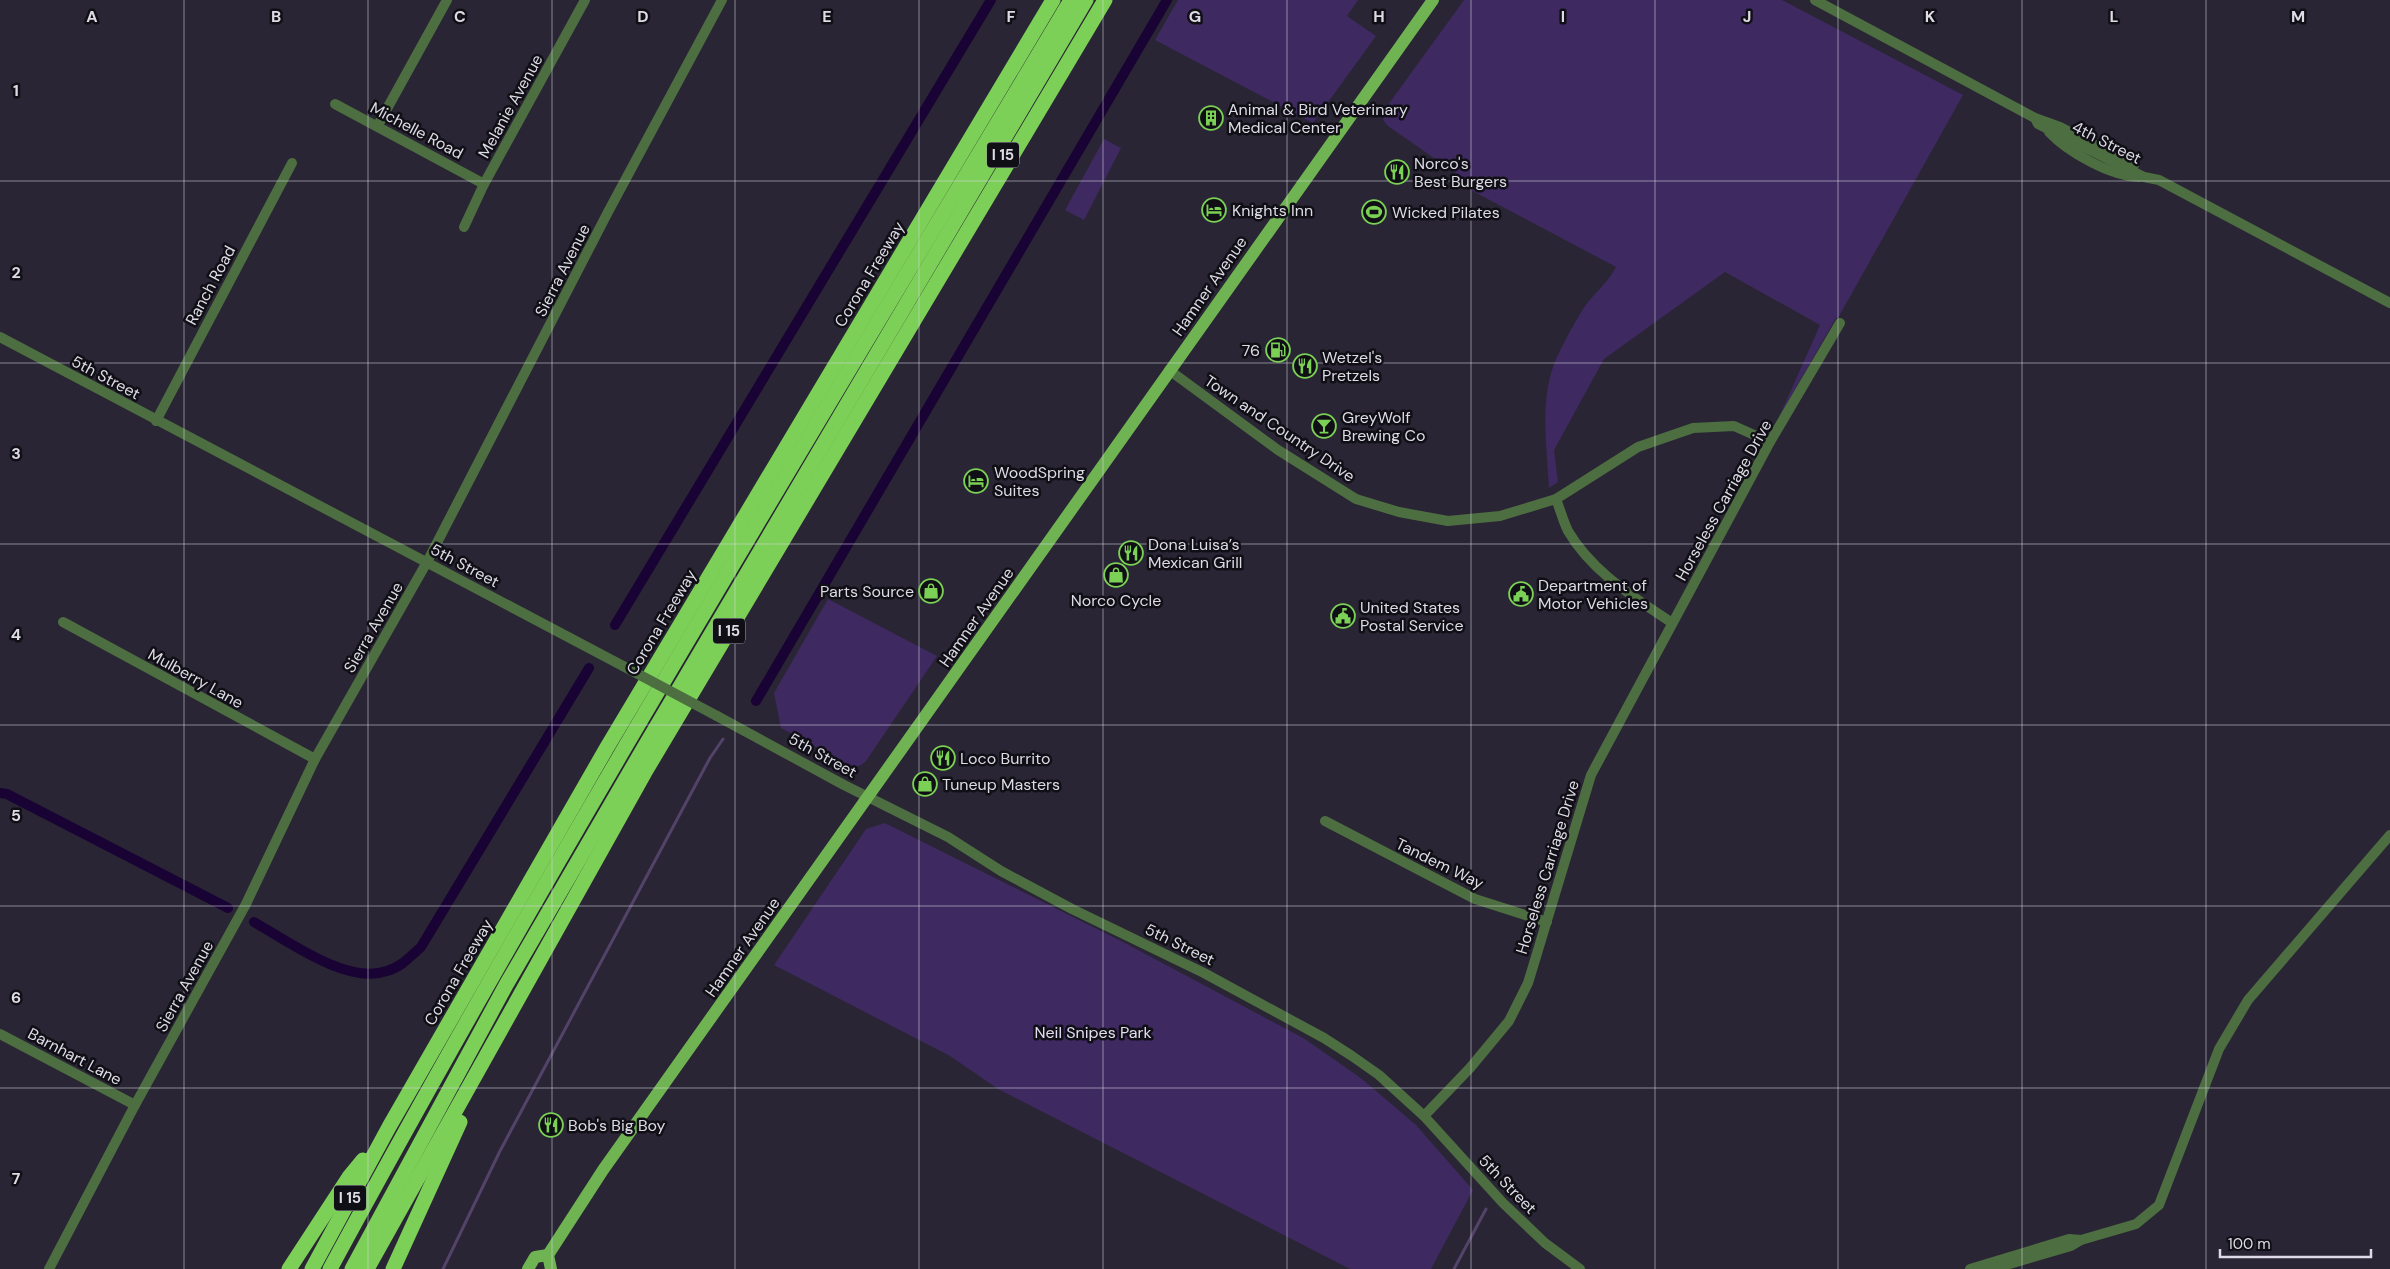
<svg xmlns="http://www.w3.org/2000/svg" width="2390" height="1269" font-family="'DM Sans',sans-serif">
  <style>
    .green { fill: #3e2961 }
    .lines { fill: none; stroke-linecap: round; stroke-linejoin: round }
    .stream { stroke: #544369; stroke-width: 3 }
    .canal { stroke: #190234; stroke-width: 10 }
    .minor { stroke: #4d6e40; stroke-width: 10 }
    .major { stroke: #6fb352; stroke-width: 12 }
    .highway { stroke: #7ccf57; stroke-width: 15 }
    .minor-bridge { stroke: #4d6e40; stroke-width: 10 }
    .grid { fill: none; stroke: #dddbe5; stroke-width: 1; stroke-opacity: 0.55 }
    .labels { text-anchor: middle; stroke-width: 5; stroke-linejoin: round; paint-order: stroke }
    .shield { fill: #110f16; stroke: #a09ea7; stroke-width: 1 }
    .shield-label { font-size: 15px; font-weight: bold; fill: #dddbe5 }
    .street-label { font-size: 16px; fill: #dddbe5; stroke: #110f16 }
    .poi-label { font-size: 16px; fill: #dddbe5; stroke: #110f16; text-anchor: start }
    .park-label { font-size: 16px; fill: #e3ddf2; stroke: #110f16 }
    .grid-label { font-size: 16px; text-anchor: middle; font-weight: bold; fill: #dddbe5; stroke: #110f16; stroke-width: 5; stroke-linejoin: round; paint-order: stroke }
  </style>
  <rect width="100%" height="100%" fill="#292534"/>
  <g class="green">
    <polygon points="1178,0 1358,0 1347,16 1376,36 1313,123 1155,40"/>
    <path d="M1464,0h318l181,95 -125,223h-2l-57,99 41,-92 -95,-53 -121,87 -50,91 4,32 -9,6c-2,-38 -9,-84 4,-121 6,-17 21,-43 30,-58 10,-15 25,-26 33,-42l-151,-80 -4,-10 -73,-51 -5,-6 2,-11z"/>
    <polygon points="1104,139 1121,148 1084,220 1065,210"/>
    <path d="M828,599l109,57 -71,105c-5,5 -8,6 -15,5l-70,-38 -7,-35z"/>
    <polygon points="885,823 1123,942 1305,1039 1362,1079 1416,1125 1473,1190 1431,1269 1350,1269 998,1089 950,1056 774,965 866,829"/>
  </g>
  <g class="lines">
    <g class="stream">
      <polyline points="443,1269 500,1151 681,812 710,758 723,739"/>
      <polyline points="1454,1269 1486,1209"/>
    </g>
    <g class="canal">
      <polyline points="615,625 991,0"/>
      <polyline points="756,701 1167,0"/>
      <polyline points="0,793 7,794 228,908"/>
      <path d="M254,922c34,19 93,63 133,49 14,-4 23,-14 34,-24l168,-279"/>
    </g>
    <g class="minor">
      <polyline points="1815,0 2035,118 2060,127 2134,165"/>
      <polyline points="335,104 484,184"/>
      <polyline points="2035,118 2038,124 2144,177 2159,180 2390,303"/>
      <polyline points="378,125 447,0"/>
      <path d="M2049,132c19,20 61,44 90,45"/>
      <polyline points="464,227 484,184 585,0"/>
      <polyline points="0,337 623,666"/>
      <polyline points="1169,370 1278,450 1356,499 1399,512 1448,521 1500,516 1556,499 1638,447 1693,428 1734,426 1770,442"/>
      <polyline points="156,421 292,163"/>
      <path d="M1556,499c4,10 7,22 12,32 24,41 66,66 104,92"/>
      <polyline points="63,622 315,759"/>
      <polyline points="717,716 844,785 948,837 1001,871 1072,909 1204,973 1324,1038 1352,1056 1379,1075 1424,1116 1503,1203 1545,1243 1580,1269"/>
      <polyline points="1325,821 1475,899 1547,922"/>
      <polyline points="0,1034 135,1105"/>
      <polyline points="1424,1116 1470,1068 1509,1021 1528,983 1591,775 1770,442 1840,323"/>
      <polyline points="49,1269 135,1105 246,904 315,759 427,562 608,212 722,0"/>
      <polyline points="1970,1269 2069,1239 2081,1240"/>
      <polyline points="1992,1269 2071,1246 2081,1240 2136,1224 2159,1205 2219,1049 2248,1000 2390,835"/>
    </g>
    <g class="major">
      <polyline points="528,1269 535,1257 548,1255"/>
      <polyline points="551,1269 548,1255 603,1170 1433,0"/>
    </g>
    <g class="highway">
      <polyline points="289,1269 349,1177 363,1160"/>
      <polyline points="312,1269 389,1127 606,749 1053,0"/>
      <path d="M330,1269c233,-431 490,-849 741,-1269"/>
      <polyline points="352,1269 506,985 645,746 1086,0"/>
      <polyline points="367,1269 645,772 1105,0"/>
      <polyline points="393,1269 460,1122"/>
    </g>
    <polyline class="minor-bridge" points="623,666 717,716"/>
  </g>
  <path class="grid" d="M184,0v1269M368,0v1269M552,0v1269M735,0v1269M919,0v1269M1103,0v1269M1287,0v1269M1471,0v1269M1655,0v1269M1838,0v1269M2022,0v1269M2206,0v1269M0,181h2390M0,363h2390M0,544h2390M0,725h2390M0,906h2390M0,1088h2390"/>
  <defs>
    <g id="building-ring" transform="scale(1.25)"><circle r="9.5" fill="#110f16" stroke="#7bd155" stroke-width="1.5"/><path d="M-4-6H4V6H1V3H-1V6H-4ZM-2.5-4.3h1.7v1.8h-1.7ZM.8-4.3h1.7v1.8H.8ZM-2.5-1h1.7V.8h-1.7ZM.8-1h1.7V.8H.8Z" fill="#7bd155"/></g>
    <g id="restaurant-ring" transform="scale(1.25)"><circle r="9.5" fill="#110f16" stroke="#7bd155" stroke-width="1.5"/><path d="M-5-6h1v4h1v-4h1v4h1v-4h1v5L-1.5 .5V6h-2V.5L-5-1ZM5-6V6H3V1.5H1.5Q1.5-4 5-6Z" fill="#7bd155"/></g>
    <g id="hotel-ring" transform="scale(1.25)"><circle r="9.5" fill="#110f16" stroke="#7bd155" stroke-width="1.5"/><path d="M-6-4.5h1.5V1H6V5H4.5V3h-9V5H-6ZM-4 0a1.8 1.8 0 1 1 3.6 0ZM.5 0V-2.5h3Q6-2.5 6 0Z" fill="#7bd155"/></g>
    <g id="stadium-ring" transform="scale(1.25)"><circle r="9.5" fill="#110f16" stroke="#7bd155" stroke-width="1.5"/><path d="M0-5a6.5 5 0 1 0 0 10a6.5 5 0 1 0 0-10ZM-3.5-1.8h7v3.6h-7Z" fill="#7bd155"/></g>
    <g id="fuel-ring" transform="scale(1.25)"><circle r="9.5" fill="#110f16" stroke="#7bd155" stroke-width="1.5"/><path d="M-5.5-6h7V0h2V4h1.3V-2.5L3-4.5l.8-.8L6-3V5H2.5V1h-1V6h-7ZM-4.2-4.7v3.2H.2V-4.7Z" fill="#7bd155"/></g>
    <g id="bar-ring" transform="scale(1.25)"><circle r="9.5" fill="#110f16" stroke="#7bd155" stroke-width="1.5"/><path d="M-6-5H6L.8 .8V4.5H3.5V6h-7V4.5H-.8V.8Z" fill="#7bd155"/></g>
    <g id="shop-ring" transform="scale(1.25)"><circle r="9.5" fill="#110f16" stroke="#7bd155" stroke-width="1.5"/><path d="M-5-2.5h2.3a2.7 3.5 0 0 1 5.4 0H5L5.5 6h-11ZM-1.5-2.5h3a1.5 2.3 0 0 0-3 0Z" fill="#7bd155"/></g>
    <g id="civic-ring" transform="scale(1.25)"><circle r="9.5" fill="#110f16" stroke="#7bd155" stroke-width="1.5"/><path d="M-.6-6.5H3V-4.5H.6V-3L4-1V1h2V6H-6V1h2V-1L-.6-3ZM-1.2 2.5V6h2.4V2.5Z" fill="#7bd155"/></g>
  </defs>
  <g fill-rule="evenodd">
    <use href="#building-ring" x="1211" y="118"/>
    <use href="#restaurant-ring" x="1397" y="172"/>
    <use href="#hotel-ring" x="1214" y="210"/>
    <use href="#stadium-ring" x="1374" y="212"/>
    <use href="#fuel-ring" x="1278" y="350"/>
    <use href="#restaurant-ring" x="1305" y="366"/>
    <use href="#bar-ring" x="1324" y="426"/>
    <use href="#hotel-ring" x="976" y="481"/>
    <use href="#restaurant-ring" x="1131" y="553"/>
    <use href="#shop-ring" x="1116" y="575"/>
    <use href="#shop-ring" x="931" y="591"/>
    <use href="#civic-ring" x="1521" y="594"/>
    <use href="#civic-ring" x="1343" y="616"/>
    <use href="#restaurant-ring" x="943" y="758"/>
    <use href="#shop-ring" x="925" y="784"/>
    <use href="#restaurant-ring" x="551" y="1125"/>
  </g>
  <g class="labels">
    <g class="shield">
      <rect x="987" y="142.5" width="32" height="25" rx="4"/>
      <rect x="713" y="618.5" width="32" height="25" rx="4"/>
      <rect x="334" y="1185.5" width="32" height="25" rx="4"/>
    </g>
    <g class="shield-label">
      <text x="1003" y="160">I 15</text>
      <text x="729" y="636">I 15</text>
      <text x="350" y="1203">I 15</text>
    </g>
    <g class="street-label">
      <text transform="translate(510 106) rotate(-61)" y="6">Melanie Avenue</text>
      <text transform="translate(417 130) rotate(28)" y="6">Michelle Road</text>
      <text transform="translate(2107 142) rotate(27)" y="6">4th Street</text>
      <text transform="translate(562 270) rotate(-63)" y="6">Sierra Avenue</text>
      <text transform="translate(869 274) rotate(-59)" y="6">Corona Freeway</text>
      <text transform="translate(210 285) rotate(-62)" y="6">Ranch Road</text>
      <text transform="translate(1209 286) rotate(-55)" y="6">Hamner Avenue</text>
      <text transform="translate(106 377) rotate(28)" y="6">5th Street</text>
      <text transform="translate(1280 428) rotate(34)" y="6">Town and Country Drive</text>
      <text transform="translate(1723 500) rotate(-61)" y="6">Horseless Carriage Drive</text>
      <text transform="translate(465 565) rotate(28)" y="6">5th Street</text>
      <text transform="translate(976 617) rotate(-55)" y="6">Hamner Avenue</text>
      <text transform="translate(661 622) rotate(-59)" y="6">Corona Freeway</text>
      <text transform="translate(373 627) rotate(-60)" y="6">Sierra Avenue</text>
      <text transform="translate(196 678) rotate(29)" y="6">Mulberry Lane</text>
      <text transform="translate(823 755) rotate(29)" y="6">5th Street</text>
      <text transform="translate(1440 863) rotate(26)" y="6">Tandem Way</text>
      <text transform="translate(1547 867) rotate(-73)" y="6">Horseless Carriage Drive</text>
      <text transform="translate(1180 944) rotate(26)" y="6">5th Street</text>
      <text transform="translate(742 947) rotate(-55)" y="6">Hamner Avenue</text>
      <text transform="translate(458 972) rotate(-60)" y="6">Corona Freeway</text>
      <text transform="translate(184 986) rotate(-61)" y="6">Sierra Avenue</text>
      <text transform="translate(75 1056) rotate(28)" y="6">Barnhart Lane</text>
      <text transform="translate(1508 1184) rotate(46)" y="6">5th Street</text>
    </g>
    <g class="poi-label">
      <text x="1228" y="115">Animal &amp; Bird Veterinary<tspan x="1228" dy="18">Medical Center</tspan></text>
      <text x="1414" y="169">Norco's<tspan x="1414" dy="18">Best Burgers</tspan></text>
      <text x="1232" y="216">Knights Inn</text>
      <text x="1392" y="218">Wicked Pilates</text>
      <text x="1260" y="356" text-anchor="end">76</text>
      <text x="1322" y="363">Wetzel's<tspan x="1322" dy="18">Pretzels</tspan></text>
      <text x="1342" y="423">GreyWolf<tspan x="1342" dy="18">Brewing Co</tspan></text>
      <text x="994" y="478">WoodSpring<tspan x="994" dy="18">Suites</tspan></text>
      <text x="1148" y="550">Dona Luisa’s<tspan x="1148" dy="18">Mexican Grill</tspan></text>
      <text x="1538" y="591">Department of<tspan x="1538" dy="18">Motor Vehicles</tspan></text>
      <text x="914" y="597" text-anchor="end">Parts Source</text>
      <text x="1116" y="606" text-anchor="middle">Norco Cycle</text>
      <text x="1360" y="613">United States<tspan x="1360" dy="18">Postal Service</tspan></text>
      <text x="960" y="764">Loco Burrito</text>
      <text x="942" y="790">Tuneup Masters</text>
      <text x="568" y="1131">Bob's Big Boy</text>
    </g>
    <g class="park-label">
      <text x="1093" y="1038">Neil Snipes Park</text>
    </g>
  </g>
  <g class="grid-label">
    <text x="92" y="22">A</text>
    <text x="276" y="22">B</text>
    <text x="460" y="22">C</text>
    <text x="643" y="22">D</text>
    <text x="827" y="22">E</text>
    <text x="1011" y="22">F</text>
    <text x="1195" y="22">G</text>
    <text x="1379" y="22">H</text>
    <text x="1563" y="22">I</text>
    <text x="1747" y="22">J</text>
    <text x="1930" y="22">K</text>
    <text x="2114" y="22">L</text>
    <text x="2298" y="22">M</text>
    <text x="16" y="96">1</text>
    <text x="16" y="278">2</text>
    <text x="16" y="459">3</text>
    <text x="16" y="640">4</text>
    <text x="16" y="821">5</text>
    <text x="16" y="1003">6</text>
    <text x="16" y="1184">7</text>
  </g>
  <path d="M2220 1249v8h151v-8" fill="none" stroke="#dddbe5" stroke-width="2.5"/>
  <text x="2228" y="1249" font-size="15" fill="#dddbe5" stroke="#110f16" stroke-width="4" paint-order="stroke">100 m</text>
</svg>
